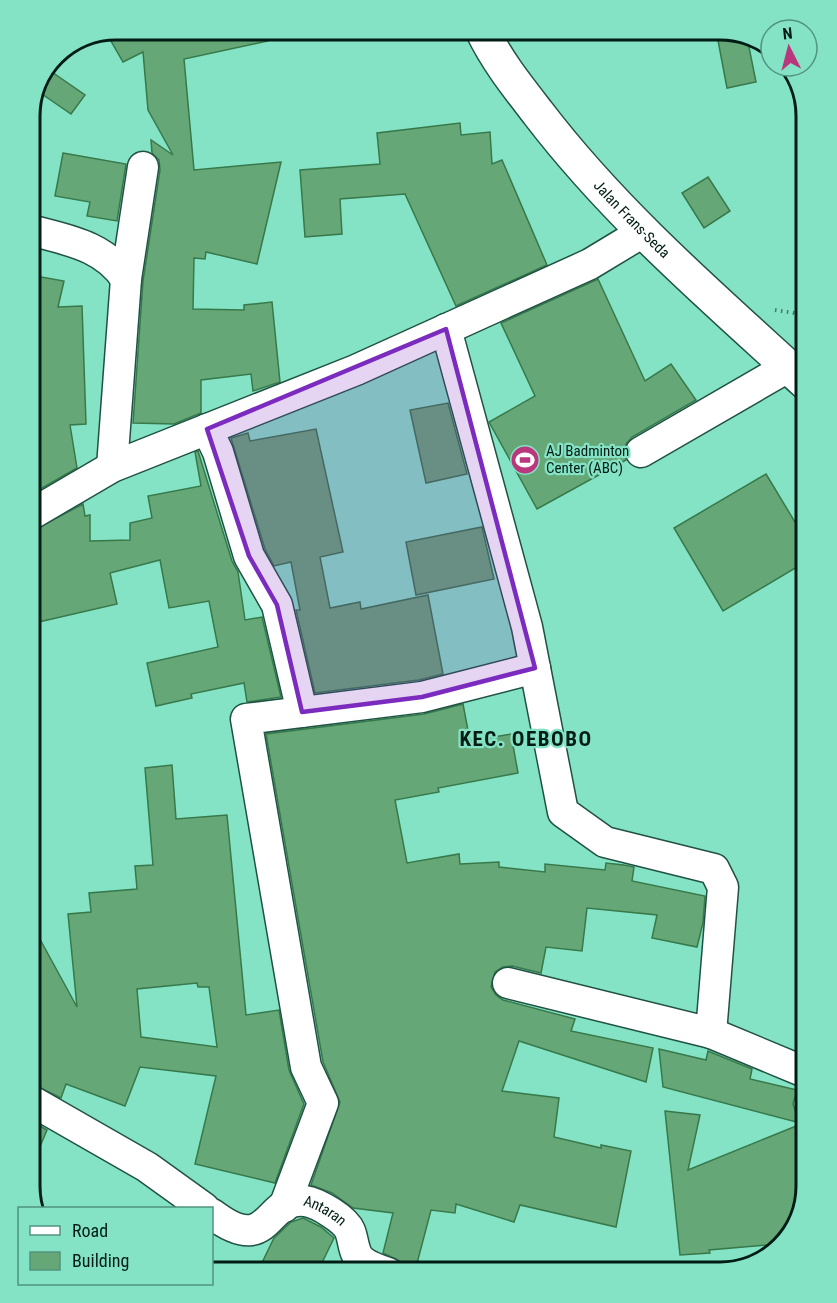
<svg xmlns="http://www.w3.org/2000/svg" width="837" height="1303" font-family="'Roboto Condensed',sans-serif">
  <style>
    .building { fill: #65a776; stroke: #37794b; stroke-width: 1.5; fill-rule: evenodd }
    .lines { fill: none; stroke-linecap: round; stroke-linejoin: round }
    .minor-casing { stroke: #205243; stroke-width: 33 }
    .major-casing { stroke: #205243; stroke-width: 36 }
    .path { stroke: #407c69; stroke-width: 4; stroke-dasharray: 1.5 4.5; stroke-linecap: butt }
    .minor { stroke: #fff; stroke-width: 30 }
    .major { stroke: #fff; stroke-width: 33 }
    .marked { fill: #7b2cbf; fill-opacity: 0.2; stroke: #7b2cbf; stroke-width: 4.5; stroke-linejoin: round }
    .labels { text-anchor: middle; stroke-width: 4.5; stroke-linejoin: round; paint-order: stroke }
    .street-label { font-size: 15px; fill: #001d15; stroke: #85e3c5 }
    .poi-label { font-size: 15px; fill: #001d15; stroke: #85e3c5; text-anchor: start }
    .district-label { font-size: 21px; font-weight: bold; letter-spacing: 1.5px; fill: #001d15; stroke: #85e3c5 }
    .rim { fill: none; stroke: #001d15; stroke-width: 3 }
  </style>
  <rect width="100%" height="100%" fill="#85e3c5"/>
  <g class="building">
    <polygon points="116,30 267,30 268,41 184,59 194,170 281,162 257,264 206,252 205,259 194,258 193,309 244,310 244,305 272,302 280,382 253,391 251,374 201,380 201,413 174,424 133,423 143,281 160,170 159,160 152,153 151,140 173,155 148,110 143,52 123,62 107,34"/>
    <polygon points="716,30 727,30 747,37 756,82 727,88"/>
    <polygon points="49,70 85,95 71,114 39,92"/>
    <polygon points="460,123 461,135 490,132 492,164 502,160 547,265 456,306 405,194 340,199 342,234 305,237 300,170 380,164 377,133"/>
    <polygon points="63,153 126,164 117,221 87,216 90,202 55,196"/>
    <polygon points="708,177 730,211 704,228 682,193"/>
    <polygon points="30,275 64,281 58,307 82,306 86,424 70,425 77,468 30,495"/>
    <polygon points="598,279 645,381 671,364 696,400 632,437 626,444 626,460 537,509 489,422 535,396 501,323"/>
    <polygon points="448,403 467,474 426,483 410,410"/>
    <polygon points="316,429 343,552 320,557 330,608 360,602 361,609 428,595 443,674 419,680 315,693 296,610 300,610 291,562 274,566 265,549 231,438 248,433 250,441"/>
    <polygon points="198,451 232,561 238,572 245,620 262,617 281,697 247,702 244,683 191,694 192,698 156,706 147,663 218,647 209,601 169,608 160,560 110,573 117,604 30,624 30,532 83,504 85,516 90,515 90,541 130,540 130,523 152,518 148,496 201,486 195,452"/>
    <polygon points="766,474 807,542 807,561 723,611 674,528"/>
    <polygon points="482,527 494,579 416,595 406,542"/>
    <polygon points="463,704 470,741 511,734 518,773 438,788 439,792 395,800 407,863 459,854 460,864 499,862 499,867 545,872 545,864 605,870 606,863 624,865 634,867 632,881 705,896 703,923 697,947 652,938 657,915 587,908 582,951 546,947 541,973 512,966 503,967 495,972 491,987 496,995 503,1000 575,1019 571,1031 653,1048 646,1082 519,1041 502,1091 559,1098 554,1137 601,1148 601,1145 631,1151 616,1227 520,1205 514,1222 456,1204 455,1213 431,1210 415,1271 404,1268 400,1261 383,1253 393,1213 353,1208 332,1193 311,1185 340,1102 323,1062 266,734 424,714"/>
    <path d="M172,765l4,54 51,-4 19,200 33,-5 10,60 15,34 -29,79 -80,-19 21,-88 -76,-9 -15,39 -59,-22 -5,14 -31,-15v-162l47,86 -9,-93 23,-2 -2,-19 48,-4 -2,-23 18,-1 -8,-97zM197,983l1,4h11l8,60 -76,-10 -4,-48z"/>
    <polygon points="659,1049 706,1060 708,1051 752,1069 750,1079 797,1090 793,1104 800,1123 663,1087"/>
    <polygon points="665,1111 700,1115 688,1170 801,1124 807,1142 807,1187 795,1230 780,1244 709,1250 710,1253 680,1255"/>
    <polygon points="30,1120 47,1130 30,1170"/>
    <polygon points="303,1218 321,1227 334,1238 317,1273 257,1273 274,1238 291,1222"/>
  </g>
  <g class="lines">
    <g class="minor-casing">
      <g id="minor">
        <path d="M30,230c36,10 74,15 96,49"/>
        <polyline points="446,329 527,627 563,812 605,842 714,869 723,887 711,1033"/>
        <polyline points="207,429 218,452 249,556 277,605 302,712"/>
        <polyline points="641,452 788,367"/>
        <polyline points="112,467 126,279 143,167"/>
        <polyline points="30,515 112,467 356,370 590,264 643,232"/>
        <polyline points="508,983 711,1033 807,1073"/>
        <polyline points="30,1100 147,1167 204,1208"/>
        <polyline points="284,1207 323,1103 306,1067 246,719 422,697 535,668"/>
        <path id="s1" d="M212,1214c60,45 52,-18 93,-13 13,2 40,18 45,30 4,10 3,23 12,30 7,6 17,9 26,12"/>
      </g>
    </g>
    <g class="major-casing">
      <g id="major">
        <path id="s2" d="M482,30c15,31 35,56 56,83 77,101 175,185 269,271"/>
      </g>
    </g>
    <polyline class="path" points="775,310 807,315"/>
    <use href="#minor" class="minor"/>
    <use href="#major" class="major"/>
  </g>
  <path class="marked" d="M446,329l89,339 -113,29 -120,15 -25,-107 -28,-49 -42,-127z"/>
  <defs>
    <g id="stadium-disc" transform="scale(1.5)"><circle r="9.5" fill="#ba377e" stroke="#85e3c5"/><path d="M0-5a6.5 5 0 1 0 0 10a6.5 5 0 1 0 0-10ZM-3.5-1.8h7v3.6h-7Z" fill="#fff"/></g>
  </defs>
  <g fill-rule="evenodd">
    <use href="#stadium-disc" x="525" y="460"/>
  </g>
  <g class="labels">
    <g class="street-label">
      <text dy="5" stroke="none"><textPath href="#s2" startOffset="242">Jalan Frans-Seda</textPath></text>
      <text dy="5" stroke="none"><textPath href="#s1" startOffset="129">Antaran</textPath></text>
    </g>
    <g class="poi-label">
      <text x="546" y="456">AJ Badminton<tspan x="546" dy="17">Center (ABC)</tspan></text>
    </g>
    <g class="district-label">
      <text x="526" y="746">KEC. OEBOBO</text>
    </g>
  </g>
  <path d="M0 0H837V1303H0ZM116 40H720A76 76 0 0 1 796 116V1186A76 76 0 0 1 720 1262H116A76 76 0 0 1 40 1186V116A76 76 0 0 1 116 40Z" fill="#85e3c5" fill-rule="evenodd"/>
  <path class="rim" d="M116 40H720A76 76 0 0 1 796 116V1186A76 76 0 0 1 720 1262H116A76 76 0 0 1 40 1186V116A76 76 0 0 1 116 40Z"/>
  <rect x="18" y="1207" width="195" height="78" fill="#85e3c5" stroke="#50947f" stroke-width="1.5"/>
  <rect x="30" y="1226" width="30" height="9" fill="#ffffff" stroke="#50947f" stroke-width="1.5"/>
  <text x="72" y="1237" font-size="18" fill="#001d15">Road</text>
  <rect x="30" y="1252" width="30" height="18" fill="#65a776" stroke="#50947f" stroke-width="1.5"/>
  <text x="72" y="1267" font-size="18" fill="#001d15">Building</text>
  <g transform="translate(789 48) rotate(354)"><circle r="28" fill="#85e3c5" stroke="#50947f" stroke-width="1.5"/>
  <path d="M0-4.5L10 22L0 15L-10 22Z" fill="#ba377e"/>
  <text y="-9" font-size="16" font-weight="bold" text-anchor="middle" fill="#001d15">N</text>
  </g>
</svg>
